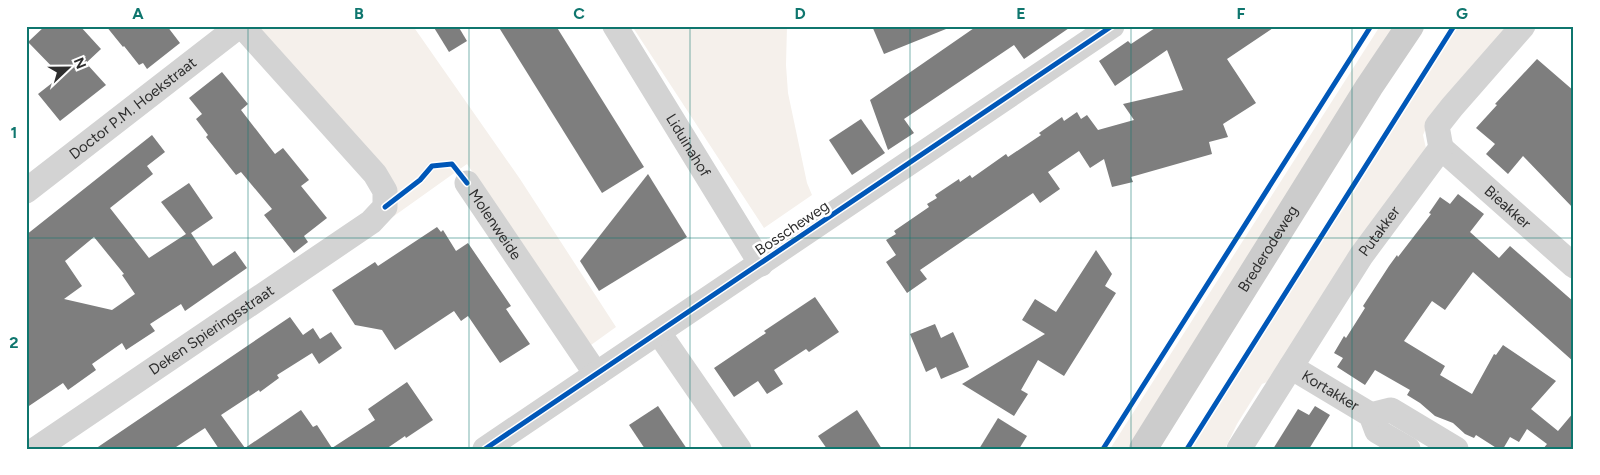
<svg xmlns="http://www.w3.org/2000/svg" width="1600" height="475" font-family="Figtree,sans-serif">
  <style>
    .green { fill: #f5f0eb }
    .building { fill: #7e7e7e; fill-rule: evenodd }
    .lines { fill: none; stroke-linecap: round; stroke-linejoin: round }
    .minor { stroke: #d3d3d3; stroke-width: 25 }
    .secondary { stroke: #ccc; stroke-width: 28 }
    .cycleway-casing { stroke: #fff; stroke-width: 8 }
    .cycleway { stroke: #0057b8; stroke-width: 5 }
    .grid { fill: none; stroke: #0f766e; stroke-width: 1; stroke-opacity: 0.55 }
    .labels { text-anchor: middle; stroke-width: 5; stroke-linejoin: round; paint-order: stroke }
    .street-label { font-size: 15px; fill: #2e2e2e; stroke: #fff }
    .neatline { fill: none; stroke: #0f766e; stroke-width: 2 }
    .grid-label { font-size: 16px; text-anchor: middle; font-weight: bold; fill: #0f766e }
  </style>
  <rect width="100%" height="100%" fill="#fff"/>
  <g class="green">
    <polygon points="257,26 413,26 520,179 616,327 591,345 467,164 387,221 397,198"/>
    <polygon points="632,26 787,26 786,65 788,93 807,183 812,195 764,228"/>
    <polygon points="1380,26 1396,26 1129,449 1110,449"/>
    <polygon points="1458,26 1510,26 1433,113 1423,135 1427,153 1272,380 1262,384 1237,424 1225,449 1189,449"/>
  </g>
  <g class="building">
    <polygon points="45,26 80,26 101,49 86,63 106,85 60,121 38,94 61,76 28,42"/>
    <polygon points="106,26 167,26 180,43 147,69 143,63 139,65 124,46 123,47"/>
    <polygon points="433,26 458,26 467,41 449,52"/>
    <polygon points="498,26 556,26 644,167 602,193"/>
    <polygon points="872,26 951,26 951,27 884,54"/>
    <polygon points="977,26 1072,26 1024,59 1014,45 904,119 914,133 888,150 870,100"/>
    <polygon points="1158,26 1276,26 1227,59 1256,103 1223,124 1228,137 1209,142 1212,154 1131,177 1133,182 1112,187 1104,159 1090,168 1079,151 1048,172 1060,189 1040,203 1033,193 920,270 927,279 907,293 886,262 896,255 886,240 896,234 894,231 929,207 927,204 937,198 935,195 959,179 960,182 970,175 972,178 1006,154 1008,157 1041,135 1039,133 1062,117 1064,121 1077,112 1081,119 1087,115 1098,130 1134,120 1123,104 1183,90 1167,50 1115,86 1099,61 1128,41 1131,44"/>
    <polygon points="1537,59 1574,91 1574,209 1523,156 1508,174 1486,154 1495,144 1476,128 1497,105 1495,104"/>
    <polygon points="222,72 248,104 241,110 275,154 283,148 309,180 301,186 327,218 304,236 308,242 294,253 264,215 272,209 241,172 236,175 206,137 208,135 196,119 202,114 189,98"/>
    <polygon points="861,119 885,153 852,175 829,140"/>
    <path d="M152,135l13,17 -18,14 6,8 -43,34 39,50 37,-24 -25,-32 28,-19 24,35 -22,15 22,33 22,-15 12,17 -62,43 -4,-7 -31,20 5,7 -29,19 -4,-7 -30,21 4,6 -28,20 -5,-7 -37,25v-173zM94,237l30,37 -2,1 13,19 -23,16 -48,-11 18,-13 -17,-25z"/>
    <polygon points="648,174 687,237 599,291 580,261"/>
    <polygon points="1458,194 1484,214 1470,232 1499,258 1510,246 1574,302 1574,362 1473,272 1445,310 1432,301 1404,341 1445,366 1440,375 1472,394 1494,354 1496,355 1503,345 1556,381 1531,409 1558,431 1574,412 1574,449 1543,449 1547,444 1527,429 1519,442 1510,437 1503,449 1498,449 1476,435 1474,438 1465,434 1453,423 1435,416 1420,403 1407,395 1410,390 1375,370 1365,385 1337,367 1343,358 1334,353 1344,336 1346,338 1365,308 1363,306 1389,266 1397,255 1398,257 1431,214 1429,213 1440,197 1450,204"/>
    <polygon points="437,227 441,232 443,230 456,251 468,243 511,306 506,309 530,344 500,363 468,316 461,321 454,311 395,350 382,330 355,325 332,290 375,262 378,266"/>
    <polygon points="1096,250 1112,274 1105,286 1116,293 1064,376 1038,360 1021,390 1028,394 1014,416 962,384 1045,334 1022,320 1035,299 1056,312"/>
    <polygon points="815,297 839,332 809,352 806,349 774,370 783,384 767,394 758,381 734,397 714,368 766,333 764,331"/>
    <polygon points="290,317 303,335 313,328 320,339 331,332 342,348 319,364 312,353 277,375 279,378 260,392 259,390 221,415 245,448 301,410 313,427 317,425 332,448 375,420 368,409 407,382 433,420 406,438 405,436 386,449 219,449 205,428 173,449 95,449"/>
    <polygon points="935,324 941,338 953,332 969,367 941,379 936,367 926,372 910,334"/>
    <polygon points="658,406 687,449 645,449 629,425"/>
    <polygon points="1315,406 1330,415 1309,449 1273,449 1298,409 1309,415"/>
    <polygon points="857,410 882,449 827,449 818,436"/>
    <polygon points="998,418 1027,436 1019,449 979,449"/>
  </g>
  <g class="lines">
    <g class="minor">
      <path id="s1" d="M615,26l146,238"/>
      <path id="s2" d="M1441,148l133,118"/>
      <path id="s3" d="M467,183l129,191"/>
      <path id="s4" d="M26,191l213,-165"/>
      <polyline points="659,333 739,449"/>
      <path id="s5" d="M1291,367l80,48 6,16 31,18"/>
      <polyline points="1371,415 1391,410 1456,449"/>
      <path id="s6" d="M36,449l335,-227 14,-15v-16l-10,-17 -133,-148"/>
      <polyline points="485,449 1112,26"/>
      <path id="s7" d="M1239,449l122,-193 80,-108 -4,-22 15,-19 71,-81"/>
    </g>
    <path class="secondary" id="s8" d="M1143,449l226,-362 41,-61"/>
    <g class="cycleway-casing">
      <g id="cycleway">
        <polyline points="385,207 420,180 432,166 452,164 467,183"/>
        <polyline points="485,449 1112,26"/>
        <polyline points="1103,449 1371,26"/>
        <polyline points="1187,449 1454,26"/>
      </g>
    </g>
    <use href="#cycleway" class="cycleway"/>
  </g>
  <path class="grid" d="M248,26v423M469,26v423M690,26v423M910,26v423M1131,26v423M1352,26v423M26,238h1548"/>
  <g class="labels">
    <g class="street-label">
      <text dy="5" stroke="none"><textPath href="#s4" startOffset="135">Doctor P.M. Hoekstraat</textPath></text>
      <text dy="5" stroke="none"><textPath href="#s1" startOffset="140">Liduinahof</textPath></text>
      <text dy="5" stroke="none"><textPath href="#s2" startOffset="89">Bieakker</textPath></text>
      <text dy="5" stroke="none"><textPath href="#s3" startOffset="50">Molenweide</textPath></text>
      <text transform="translate(792 228) rotate(-34)" y="5">Bosscheweg</text>
      <text dy="5" stroke="none"><textPath href="#s7" startOffset="259">Putakker</textPath></text>
      <text dy="5" stroke="none"><textPath href="#s8" startOffset="236">Brederodeweg</textPath></text>
      <text dy="5" stroke="none"><textPath href="#s6" startOffset="212">Deken Spieringsstraat</textPath></text>
      <text dy="5" stroke="none"><textPath href="#s5" startOffset="46">Kortakker</textPath></text>
    </g>
  </g>
  <rect width="1600" height="475" fill="none" stroke="#ffffff" stroke-width="55"/>
  <g transform="translate(68 68) rotate(68)" stroke="#ffffff" stroke-width="4" paint-order="stroke">
  <path d="M0-4L9 19L0 12L-9 19Z" fill="#2e2e2e"/>
  <text y="-8" font-size="14" font-weight="bold" text-anchor="middle" fill="#2e2e2e">N</text>
  </g>
  <rect x="28" y="28" width="1544" height="420" class="neatline"/>
  <g class="grid-label">
    <text x="138" y="19">A</text>
    <text x="359" y="19">B</text>
    <text x="579" y="19">C</text>
    <text x="800" y="19">D</text>
    <text x="1021" y="19">E</text>
    <text x="1241" y="19">F</text>
    <text x="1462" y="19">G</text>
    <text x="14" y="138">1</text>
    <text x="14" y="348">2</text>
  </g>
</svg>
